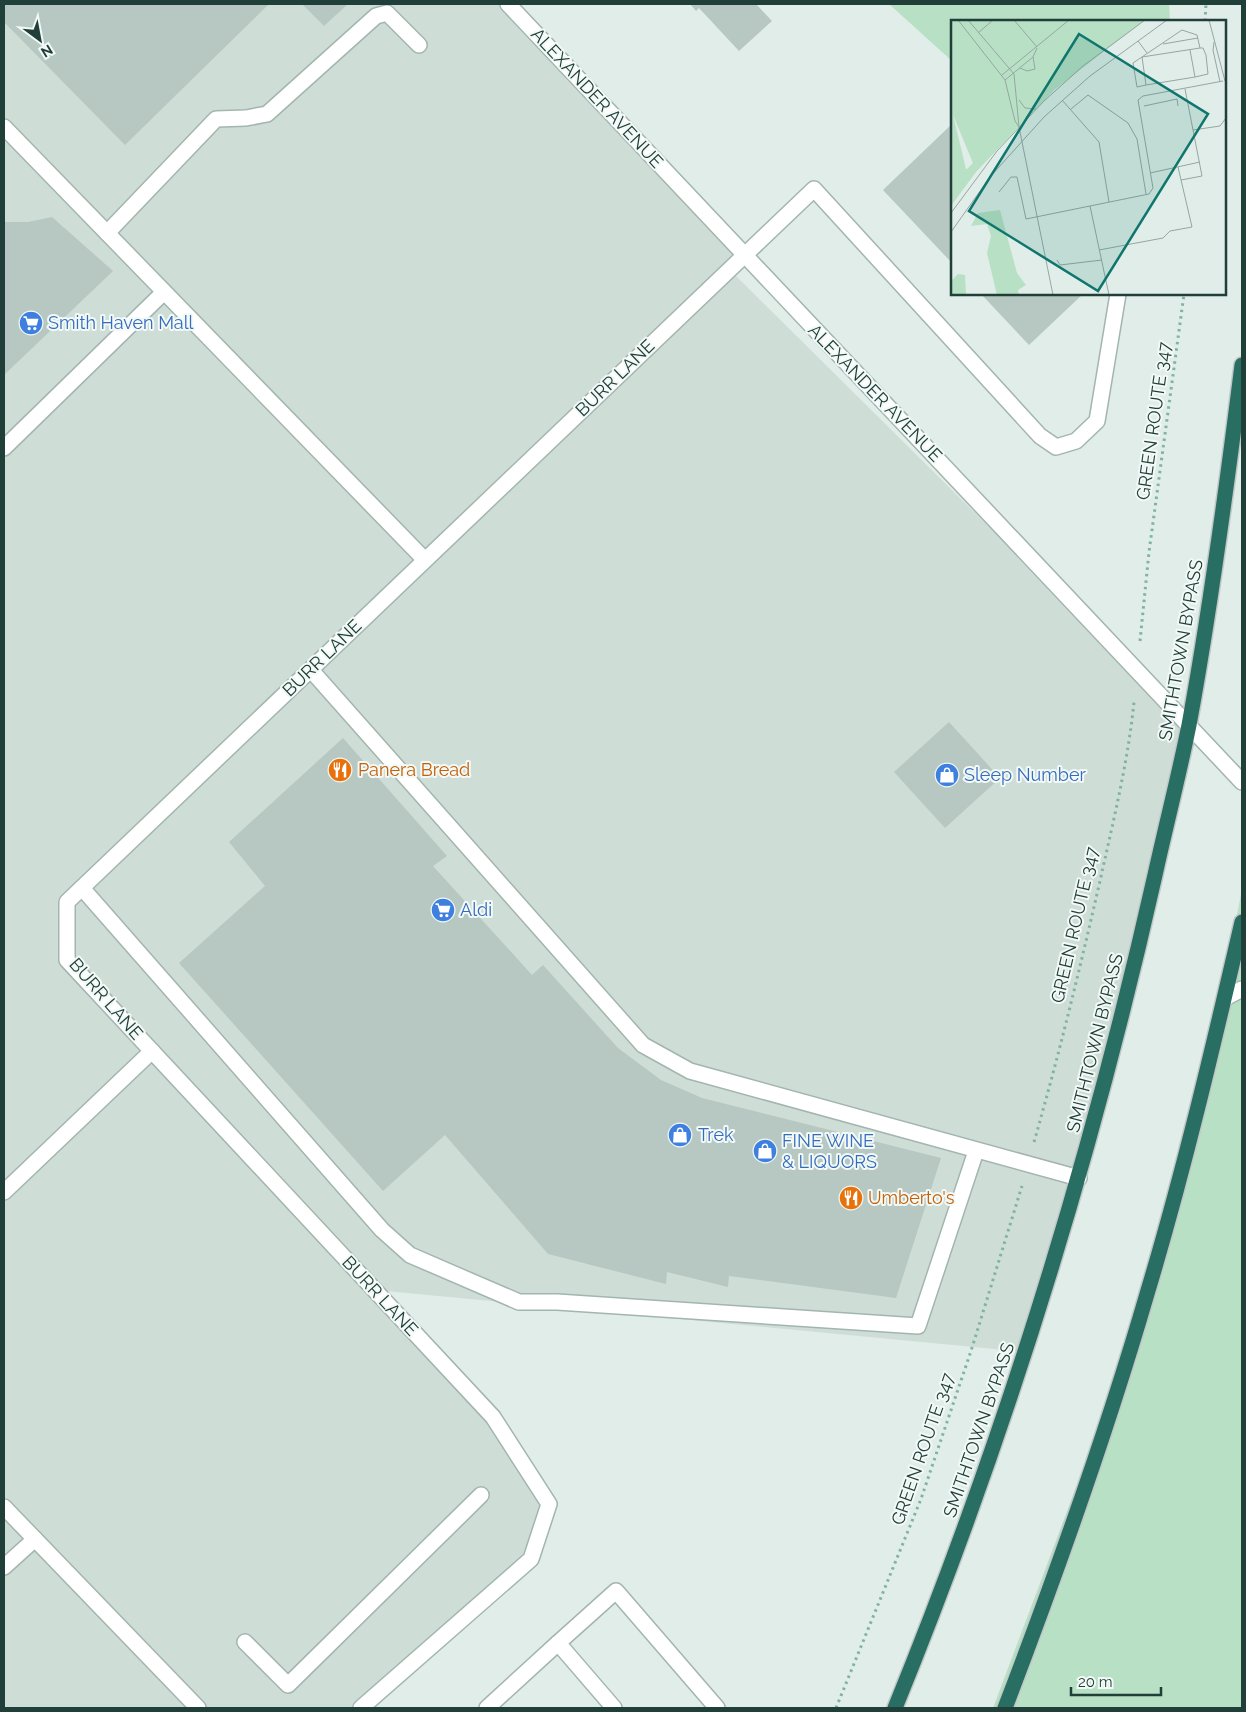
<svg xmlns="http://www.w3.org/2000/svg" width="1246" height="1712" font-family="Raleway,sans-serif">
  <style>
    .built { fill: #cfddd7 }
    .green { fill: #b8e0c5 }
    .building { fill: #b6c8c1 }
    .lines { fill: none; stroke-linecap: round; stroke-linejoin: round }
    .minor-casing { stroke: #a3b5b0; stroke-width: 18 }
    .highway-casing { stroke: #c1c9c7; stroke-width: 18 }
    .path { stroke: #7fb3a5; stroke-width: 3; stroke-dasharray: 2.5 4; stroke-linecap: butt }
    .minor { stroke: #fff; stroke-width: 15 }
    .highway { stroke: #296e63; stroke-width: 15 }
    .labels { text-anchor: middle; stroke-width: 4; stroke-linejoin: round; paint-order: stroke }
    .street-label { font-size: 18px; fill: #203f38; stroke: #f2f9f6 }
    .shop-label { font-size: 18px; fill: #366cbe; stroke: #f2f9f6; text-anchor: start }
    .food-label { font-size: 18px; fill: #c56008; stroke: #f2f9f6; text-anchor: start }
    .inset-road { fill: none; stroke: #94a7a2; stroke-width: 1 }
    .view { fill: #0f766e; fill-opacity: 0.15; stroke: #0f766e; stroke-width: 2.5 }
    .inset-edge { fill: none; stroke: #203f38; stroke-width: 2.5 }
  </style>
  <rect width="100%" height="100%" fill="#e1ede8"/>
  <polygon class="built" points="4,4 508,4 744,256 730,270 1189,725 1130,984 1026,1352 375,1290 493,1417 549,1504 531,1559 361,1708 4,1708"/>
  <g class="green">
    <polygon points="889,4 1169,4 1170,21 952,21 952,61"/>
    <polygon points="1242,889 1242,1708 993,1708 1179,1214"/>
  </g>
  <g class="building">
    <polygon points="4,4 269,4 125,145 4,22"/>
    <polygon points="302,4 348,4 324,26"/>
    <polygon points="690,4 756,4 772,21 739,51 699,8 696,11"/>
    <polygon points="952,124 952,263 883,190"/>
    <polygon points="52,217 113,271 4,375 4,222 28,222"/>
    <polygon points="981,294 1083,294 1029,345"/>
    <polygon points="949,722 1000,778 945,828 894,772"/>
    <polygon points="343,738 447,856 433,866 532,975 543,965 618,1048 661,1080 702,1098 941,1158 896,1298 729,1276 728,1287 667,1272 666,1284 548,1254 445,1135 383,1191 179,963 265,886 229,842"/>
  </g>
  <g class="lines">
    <g class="minor-casing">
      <g id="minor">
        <polyline points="508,4 1242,782"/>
        <polyline points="4,127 424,559"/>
        <polyline points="107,233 216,119 246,118 267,114 376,16 387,13 419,45"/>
        <polyline points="4,448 164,292"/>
        <polyline points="311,670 643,1045 690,1071 1079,1178"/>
        <polyline points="82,888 382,1230 410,1255 519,1302 557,1302 918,1326 976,1151"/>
        <polyline points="1225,998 1242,989"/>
        <polyline points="4,1192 152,1051"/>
        <polyline points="4,1507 198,1708"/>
        <polyline points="4,1567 35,1539"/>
        <polyline points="245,1642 288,1685 481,1495"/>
        <polyline points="558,1643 616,1591 717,1708"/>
        <polyline points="361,1708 531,1559 549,1504 493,1417 67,960 67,902 814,189 1040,436 1056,447 1076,441 1097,421 1118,294"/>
        <polyline points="487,1708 558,1643 614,1708"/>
      </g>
    </g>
    <g class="highway-casing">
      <g id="highway">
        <path d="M895,1708c110,-270 196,-548 260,-833 11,-50 24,-100 34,-150 22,-119 38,-240 53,-360"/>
        <path d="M1005,1708c52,-136 101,-273 142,-414 37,-123 66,-247 95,-372"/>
      </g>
    </g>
    <g class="path">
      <polyline points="1205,21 1206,4"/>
      <polyline points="1140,641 1149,552 1184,294"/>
      <path d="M1034,1142c25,-87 46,-174 66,-261 13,-59 28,-119 34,-179"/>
      <polyline points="836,1708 921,1499 971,1351 1022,1186"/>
    </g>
    <use href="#minor" class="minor"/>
    <use href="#highway" class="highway"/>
  </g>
  <defs>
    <g id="supermarket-disc" transform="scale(1.25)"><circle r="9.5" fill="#3f7fe0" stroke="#f2f9f6"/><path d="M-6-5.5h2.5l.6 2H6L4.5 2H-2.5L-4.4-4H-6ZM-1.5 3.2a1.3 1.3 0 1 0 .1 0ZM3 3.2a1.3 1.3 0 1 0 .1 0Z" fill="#fff"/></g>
    <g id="restaurant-disc" transform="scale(1.25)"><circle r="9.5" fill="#e8710a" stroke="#f2f9f6"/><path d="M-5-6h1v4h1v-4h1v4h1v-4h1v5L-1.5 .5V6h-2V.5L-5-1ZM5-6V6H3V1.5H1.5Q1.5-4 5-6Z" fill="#fff"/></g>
    <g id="shop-disc" transform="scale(1.25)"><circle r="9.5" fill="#3f7fe0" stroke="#f2f9f6"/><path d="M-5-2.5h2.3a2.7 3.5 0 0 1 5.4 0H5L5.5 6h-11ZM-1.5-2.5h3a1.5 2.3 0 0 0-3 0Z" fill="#fff"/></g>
  </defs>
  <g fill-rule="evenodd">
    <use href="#supermarket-disc" x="31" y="323"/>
    <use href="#restaurant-disc" x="340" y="770"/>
    <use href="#shop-disc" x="947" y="775"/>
    <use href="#supermarket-disc" x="443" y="910"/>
    <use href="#shop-disc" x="680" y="1135"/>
    <use href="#shop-disc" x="765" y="1151"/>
    <use href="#restaurant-disc" x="851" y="1198"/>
  </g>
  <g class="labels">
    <g class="street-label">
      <text transform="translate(597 98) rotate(47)" y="6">ALEXANDER AVENUE</text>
      <text transform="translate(615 378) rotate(-44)" y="6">BURR LANE</text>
      <text transform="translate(875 393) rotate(46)" y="6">ALEXANDER AVENUE</text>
      <text transform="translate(1154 421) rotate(-82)" y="6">GREEN ROUTE 347</text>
      <text transform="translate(1181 650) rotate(-80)" y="6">SMITHTOWN BYPASS</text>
      <text transform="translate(322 658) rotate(-44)" y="6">BURR LANE</text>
      <text transform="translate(1075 925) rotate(-77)" y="6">GREEN ROUTE 347</text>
      <text transform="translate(106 999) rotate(49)" y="6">BURR LANE</text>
      <text transform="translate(1095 1043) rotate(-76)" y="6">SMITHTOWN BYPASS</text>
      <text transform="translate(380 1296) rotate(47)" y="6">BURR LANE</text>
      <text transform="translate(979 1430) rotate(-71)" y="6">SMITHTOWN BYPASS</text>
      <text transform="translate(923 1449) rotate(-71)" y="6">GREEN ROUTE 347</text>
    </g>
    <g class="shop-label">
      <text x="48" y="329">Smith Haven Mall</text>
      <text x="964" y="781">Sleep Number</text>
      <text x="460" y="916">Aldi</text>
      <text x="698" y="1141">Trek</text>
      <text x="782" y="1147">FINE WINE<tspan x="782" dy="21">&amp; LIQUORS</tspan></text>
    </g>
    <g class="food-label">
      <text x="358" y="776">Panera Bread</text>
      <text x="868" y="1204">Umberto's</text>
    </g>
  </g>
  <g transform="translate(951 20)">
    <rect width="275" height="275" fill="#e1ede8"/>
    <path d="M0,0h194l-91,70 -78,82 -25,34zM2,95l20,48 -6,6h-1zM49,190l17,63 9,12 -8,5 1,5h-22l-10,-42 4,-17 -4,-12 -16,2 7,-13zM7,254l7,1 1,20h-15l1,-15z" fill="#b8e0c5" fill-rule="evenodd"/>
    <path class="inset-road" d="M7,0l47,60 10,41 4,6M17,0l46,54 5,53 34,168M63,0l23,27M258,0l16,61M27,13l15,-13M187,21l9,12M263,22l-1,8 7,32M212,24l35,-6M69,48l7,3 8,-2 -2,-12M51,55l67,-55M244,57l13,-3 -2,-19 -3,-7h-3M54,60l28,-23 4,-9M195,65l-9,2 -4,-24 49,-33 15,5 3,13 -58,9 4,28 49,-8 -5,-27M68,80l6,8 11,1M111,80l37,42 10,60M193,86l33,-7 1,7M120,89l17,-14 40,28 9,16 9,55M242,110l27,-4 6,-8M199,153l50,-11M230,160l21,-4 -17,-87M48,172l12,-15h6l9,42 123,-25 4,-6 -15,-88 5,-4 80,-15M139,186l19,89M0,193l46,-62 47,-50 39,-35 62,-46M0,212l39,-55 54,-60 46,-41 77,-56M148,230l64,-12 7,-7 22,-4 -14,-60M106,240l3,5 42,-5"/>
    <path class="view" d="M128,14l129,80 -110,177 -129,-80z"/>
    <rect width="275" height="275" class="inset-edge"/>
  </g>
  <rect width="1246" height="1712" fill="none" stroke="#203f38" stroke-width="10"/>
  <g transform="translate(40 40) rotate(148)" stroke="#f2f9f6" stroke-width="4" paint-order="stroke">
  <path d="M0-4L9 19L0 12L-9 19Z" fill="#203f38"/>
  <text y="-8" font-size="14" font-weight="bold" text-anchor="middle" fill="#203f38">N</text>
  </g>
  <path d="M1071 1687v8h90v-8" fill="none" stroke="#203f38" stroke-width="2.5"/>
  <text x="1078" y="1687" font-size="15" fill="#203f38" stroke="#f2f9f6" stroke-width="4" paint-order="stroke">20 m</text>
</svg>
